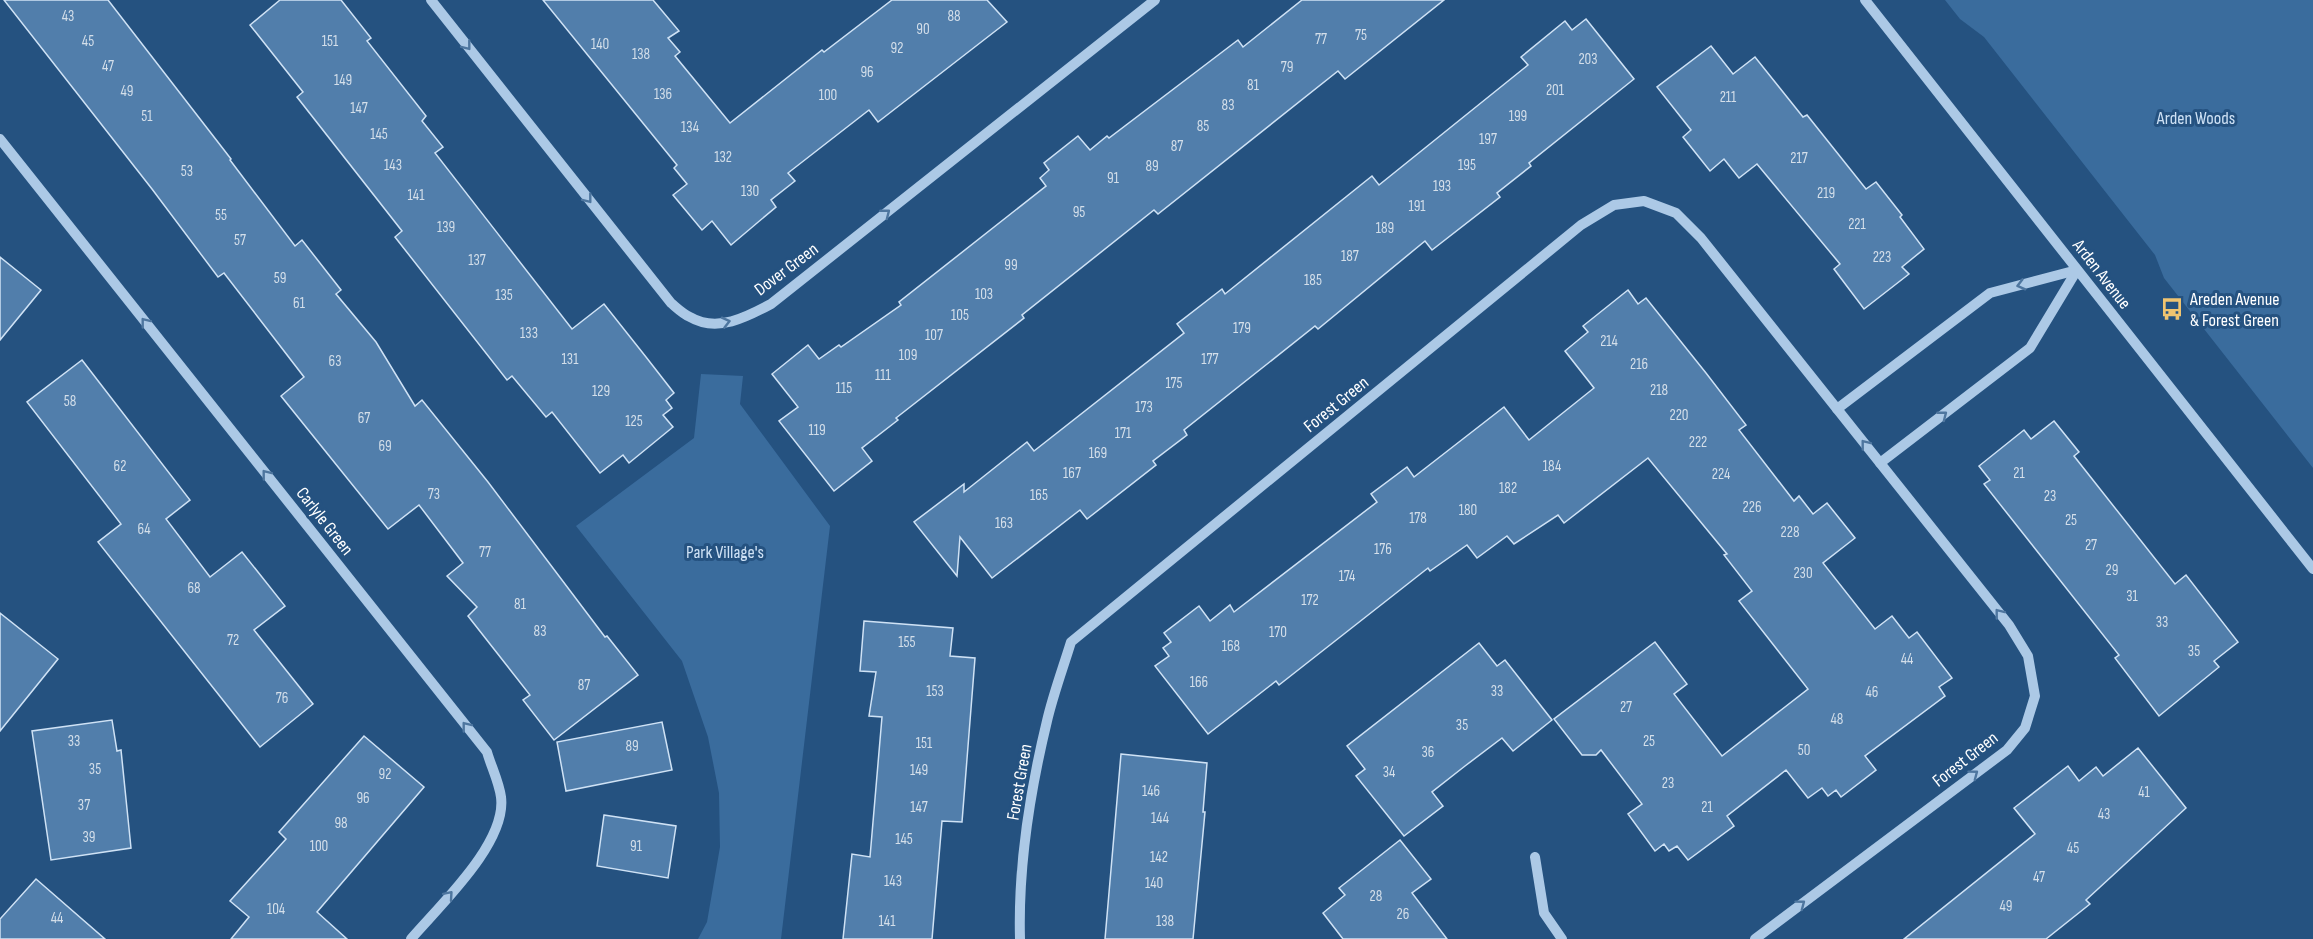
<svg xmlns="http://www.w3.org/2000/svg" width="2313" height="939" font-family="'Sofia Sans Condensed',sans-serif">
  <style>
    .green { fill: #3a6c9d }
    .building { fill: #517eab; stroke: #cfe2f5; stroke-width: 1.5 }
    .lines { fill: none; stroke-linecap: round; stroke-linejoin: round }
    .minor { stroke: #acc9e6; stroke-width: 10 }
    .oneway { stroke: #4e769f }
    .labels { text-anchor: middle; stroke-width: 6; stroke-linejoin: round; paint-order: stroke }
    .number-label { font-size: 15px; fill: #d4dfea }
    .park-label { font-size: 18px; fill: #cfe2f5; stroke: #255280 }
    .street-label { font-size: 18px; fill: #fff; stroke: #255280 }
    .poi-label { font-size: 18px; fill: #fff; stroke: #255280; text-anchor: start }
  </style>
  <rect width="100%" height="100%" fill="#255280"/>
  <g class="green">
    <polygon points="1945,0 2313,0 2313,468 2164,278 2155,255 1984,37 1960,19"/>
    <polygon points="701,374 743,376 740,404 830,526 781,939 698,939 707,922 720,847 719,793 708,737 682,661 576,526 694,438"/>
  </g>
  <g class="building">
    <polygon points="4,0 108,0 231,159 230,160 295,246 302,240 341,290 336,294 376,342 415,406 422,400 488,482 605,637 607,636 638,675 554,740 523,700 530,695 468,616 477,607 447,576 463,563 419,505 388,529 281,396 304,377 224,273 218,277 152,189"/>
    <polygon points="280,0 341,0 371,38 367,41 426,116 422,121 443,147 435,153 572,329 604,304 646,357 674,393 666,400 672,408 663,415 673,427 629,463 623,455 600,473 552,412 546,417 512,376 507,380 395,237 402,231 297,97 303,92 250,25"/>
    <polygon points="543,0 653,0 679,31 668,38 680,52 675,56 730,123 822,50 824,52 892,0 987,0 1007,22 878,122 869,110 788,173 795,181 771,200 776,207 731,245 712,221 702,230 673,195 687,184 674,168 677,165"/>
    <polygon points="1302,0 1444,0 1345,79 1338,71 1158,214 1154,210 1022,315 1024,318 896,418 898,420 862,448 872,461 834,491 779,421 798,407 772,374 808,345 819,359 839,345 841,347 901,305 899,302 1046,186 1040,178 1049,170 1044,163 1078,136 1090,150 1107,136 1109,138 1238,40 1243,47"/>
    <polygon points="1586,19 1634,79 1529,163 1531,166 1497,193 1500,197 1432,250 1425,241 1318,329 1315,326 1184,430 1187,435 1153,461 1156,465 1087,519 1080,510 992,578 960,537 957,576 914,522 964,484 964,492 1027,442 1034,451 1184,333 1177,324 1222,289 1225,294 1372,176 1379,185 1528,65 1521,57 1565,21 1572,30"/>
    <polygon points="1711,46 1733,74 1755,57 1803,117 1807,115 1866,189 1876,182 1902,215 1900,217 1924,249 1902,267 1909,274 1864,309 1834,269 1840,264 1757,164 1739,178 1724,159 1710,171 1683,137 1691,130 1657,87"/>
    <polygon points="0,257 41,290 0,340"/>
    <polygon points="1628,290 1638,304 1646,298 1706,373 1746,425 1739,430 1794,501 1799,496 1813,514 1827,503 1855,538 1823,563 1875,629 1892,616 1909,638 1917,632 1952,678 1939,687 1945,696 1865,756 1876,770 1841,797 1836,790 1828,796 1822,788 1808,798 1786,770 1727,816 1734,826 1688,860 1677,846 1669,851 1664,844 1655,851 1628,814 1642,804 1601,750 1596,755 1582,755 1554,719 1655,642 1687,684 1674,694 1722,756 1808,689 1739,601 1752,591 1724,555 1727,554 1648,458 1564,523 1558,515 1514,544 1507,536 1477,558 1467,545 1430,571 1428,568 1279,685 1276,681 1208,734 1155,666 1169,656 1163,648 1171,642 1164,633 1199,606 1210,621 1230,605 1234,612 1377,502 1371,494 1407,467 1414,477 1504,407 1529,440 1594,388 1565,351 1588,332 1583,326"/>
    <polygon points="82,360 190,500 166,519 210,577 242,552 285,606 254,630 313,704 260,747 98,542 121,524 27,402"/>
    <polygon points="2054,421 2079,452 2074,456 2175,584 2186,575 2238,642 2214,661 2219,667 2159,716 2115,658 2119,655 1984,484 1990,480 1979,466 2024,430 2031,439"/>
    <polygon points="0,613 58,659 0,731"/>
    <polygon points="864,621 953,628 950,656 975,658 962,822 942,821 932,939 843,939 852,854 870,857 882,717 869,716 876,672 860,671"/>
    <polygon points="1479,643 1497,666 1505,660 1552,720 1513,751 1502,738 1465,766 1432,792 1443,806 1404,836 1356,776 1365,769 1347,746"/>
    <polygon points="112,720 117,751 121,750 131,848 51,860 32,731"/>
    <polygon points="662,722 672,770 566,791 557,742"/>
    <polygon points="364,736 424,787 317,912 347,939 231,939 249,917 230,901 286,839 279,832"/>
    <polygon points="2138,748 2186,808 2086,900 2090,904 2046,939 1904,939 2035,834 2014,808 2068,766 2079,781 2096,767 2103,776"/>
    <polygon points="1121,754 1207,763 1203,812 1205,812 1193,939 1105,939"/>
    <polygon points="604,815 676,826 668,878 597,866"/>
    <polygon points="1400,840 1431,879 1412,893 1447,939 1343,939 1323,913 1345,895 1339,888"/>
    <polygon points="36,879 105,939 0,939 0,919"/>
  </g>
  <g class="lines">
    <g class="minor">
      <path d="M431,0l240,303c6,5 12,11 19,14 27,16 57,0 81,-13l384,-304"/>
      <polyline points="1865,0 2313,569"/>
      <path d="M0,139l487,613c4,14 12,30 14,45 6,46 -61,108 -90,142"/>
      <polyline points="1837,409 1990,293 2077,270"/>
      <polyline points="1880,463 2030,348 2077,270"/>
      <polyline points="1535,857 1544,913 1562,939"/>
      <path d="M1020,939c-2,-72 10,-148 27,-218 6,-26 16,-53 24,-79l510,-417 33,-20 30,-4 32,12 25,25 308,387 19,31 7,40 -10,32 -18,22 -252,189"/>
    </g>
  </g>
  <defs><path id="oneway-chevron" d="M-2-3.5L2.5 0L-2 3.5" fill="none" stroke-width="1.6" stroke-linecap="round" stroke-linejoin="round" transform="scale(1.5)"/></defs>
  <g class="oneway">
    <use href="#oneway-chevron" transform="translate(467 46) rotate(52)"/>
    <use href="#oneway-chevron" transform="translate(588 199) rotate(52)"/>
    <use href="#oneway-chevron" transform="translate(886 213) rotate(-38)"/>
    <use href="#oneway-chevron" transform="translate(2021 285) rotate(165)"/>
    <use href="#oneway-chevron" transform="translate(145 322) rotate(-128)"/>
    <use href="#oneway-chevron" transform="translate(726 322) rotate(-14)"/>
    <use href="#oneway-chevron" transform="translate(1943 415) rotate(-38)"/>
    <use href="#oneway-chevron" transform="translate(1865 444) rotate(-128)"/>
    <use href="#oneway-chevron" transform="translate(266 474) rotate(-128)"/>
    <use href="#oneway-chevron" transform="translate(1999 613) rotate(-128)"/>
    <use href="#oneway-chevron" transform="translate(466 726) rotate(-128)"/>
    <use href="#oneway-chevron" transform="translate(1974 774) rotate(-37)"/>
    <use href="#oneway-chevron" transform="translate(449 895) rotate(-49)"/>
    <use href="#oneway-chevron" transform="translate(1801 904) rotate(-37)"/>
  </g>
  <defs>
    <g id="bus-bare" transform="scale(1.8)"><path d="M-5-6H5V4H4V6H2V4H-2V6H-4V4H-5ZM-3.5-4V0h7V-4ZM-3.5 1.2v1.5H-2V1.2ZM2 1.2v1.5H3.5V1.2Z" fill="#f0c470" stroke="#255280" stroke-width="2.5" paint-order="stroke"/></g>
  </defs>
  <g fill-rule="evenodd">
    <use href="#bus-bare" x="2172" y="309"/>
  </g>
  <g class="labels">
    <g class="number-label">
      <text x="68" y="21">43</text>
      <text x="954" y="21">88</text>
      <text x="923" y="34">90</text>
      <text x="1361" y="40">75</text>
      <text x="1321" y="44">77</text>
      <text x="88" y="46">45</text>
      <text x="330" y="46">151</text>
      <text x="600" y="49">140</text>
      <text x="897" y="53">92</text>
      <text x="641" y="59">138</text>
      <text x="1588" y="64">203</text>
      <text x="108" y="71">47</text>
      <text x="1287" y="72">79</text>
      <text x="867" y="77">96</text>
      <text x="343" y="85">149</text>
      <text x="1253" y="90">81</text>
      <text x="1555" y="95">201</text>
      <text x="127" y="96">49</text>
      <text x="663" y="99">136</text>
      <text x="828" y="100">100</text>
      <text x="1728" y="102">211</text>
      <text x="1228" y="110">83</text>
      <text x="359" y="113">147</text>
      <text x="147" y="121">51</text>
      <text x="1518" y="121">199</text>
      <text x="1203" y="131">85</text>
      <text x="690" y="132">134</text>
      <text x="379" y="139">145</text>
      <text x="1488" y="144">197</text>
      <text x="1177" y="151">87</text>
      <text x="723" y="162">132</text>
      <text x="1799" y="163">217</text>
      <text x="393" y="170">143</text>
      <text x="1467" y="170">195</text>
      <text x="1152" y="171">89</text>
      <text x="187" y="176">53</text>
      <text x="1113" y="183">91</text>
      <text x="1442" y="191">193</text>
      <text x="750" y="196">130</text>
      <text x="1826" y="198">219</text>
      <text x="416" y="200">141</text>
      <text x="1417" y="211">191</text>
      <text x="1079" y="217">95</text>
      <text x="221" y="220">55</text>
      <text x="1857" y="229">221</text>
      <text x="446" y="232">139</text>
      <text x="1385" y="233">189</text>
      <text x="240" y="245">57</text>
      <text x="1350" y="261">187</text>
      <text x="1882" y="262">223</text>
      <text x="477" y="265">137</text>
      <text x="1011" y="270">99</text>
      <text x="280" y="283">59</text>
      <text x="1313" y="285">185</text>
      <text x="984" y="299">103</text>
      <text x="504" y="300">135</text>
      <text x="299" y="308">61</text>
      <text x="960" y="320">105</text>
      <text x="1242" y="333">179</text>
      <text x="529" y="338">133</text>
      <text x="934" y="340">107</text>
      <text x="1609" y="346">214</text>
      <text x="908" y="360">109</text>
      <text x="570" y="364">131</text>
      <text x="1210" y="364">177</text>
      <text x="335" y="366">63</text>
      <text x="1639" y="369">216</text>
      <text x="883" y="380">111</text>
      <text x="1174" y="388">175</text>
      <text x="844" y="393">115</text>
      <text x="1659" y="395">218</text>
      <text x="601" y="396">129</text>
      <text x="70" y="406">58</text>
      <text x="1144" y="412">173</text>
      <text x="1679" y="420">220</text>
      <text x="364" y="423">67</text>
      <text x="634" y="426">125</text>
      <text x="817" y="435">119</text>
      <text x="1123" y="438">171</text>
      <text x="1698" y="447">222</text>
      <text x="385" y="451">69</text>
      <text x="1098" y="458">169</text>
      <text x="120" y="471">62</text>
      <text x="1552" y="471">184</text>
      <text x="1072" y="478">167</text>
      <text x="2019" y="478">21</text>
      <text x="1721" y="479">224</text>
      <text x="1508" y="493">182</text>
      <text x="434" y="499">73</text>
      <text x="1039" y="500">165</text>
      <text x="2050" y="501">23</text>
      <text x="1752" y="512">226</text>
      <text x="1468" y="515">180</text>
      <text x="1418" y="523">178</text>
      <text x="2071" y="525">25</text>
      <text x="1004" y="528">163</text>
      <text x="144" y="534">64</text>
      <text x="1790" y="537">228</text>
      <text x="2091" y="550">27</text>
      <text x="1383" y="554">176</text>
      <text x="485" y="557">77</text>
      <text x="2112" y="575">29</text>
      <text x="1803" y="578">230</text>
      <text x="1347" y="581">174</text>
      <text x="194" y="593">68</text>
      <text x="2132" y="601">31</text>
      <text x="1310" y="605">172</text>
      <text x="520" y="609">81</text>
      <text x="2162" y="627">33</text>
      <text x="540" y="636">83</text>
      <text x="1278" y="637">170</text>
      <text x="233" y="645">72</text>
      <text x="907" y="647">155</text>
      <text x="1231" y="651">168</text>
      <text x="2194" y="656">35</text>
      <text x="1907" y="664">44</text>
      <text x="1199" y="687">166</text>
      <text x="584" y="690">87</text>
      <text x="935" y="696">153</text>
      <text x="1497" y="696">33</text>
      <text x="1872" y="697">46</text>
      <text x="282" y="703">76</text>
      <text x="1626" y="712">27</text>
      <text x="1837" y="724">48</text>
      <text x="1462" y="730">35</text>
      <text x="74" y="746">33</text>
      <text x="1649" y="746">25</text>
      <text x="924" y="748">151</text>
      <text x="632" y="751">89</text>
      <text x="1804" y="755">50</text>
      <text x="1428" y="757">36</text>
      <text x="95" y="774">35</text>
      <text x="919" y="775">149</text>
      <text x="1389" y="777">34</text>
      <text x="385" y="779">92</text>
      <text x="1668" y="788">23</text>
      <text x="1151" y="796">146</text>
      <text x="2144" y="797">41</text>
      <text x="363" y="803">96</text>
      <text x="84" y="810">37</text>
      <text x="919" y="812">147</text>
      <text x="1707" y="812">21</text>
      <text x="2104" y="819">43</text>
      <text x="1160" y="823">144</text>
      <text x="341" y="828">98</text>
      <text x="89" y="842">39</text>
      <text x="904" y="844">145</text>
      <text x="319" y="851">100</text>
      <text x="636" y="851">91</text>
      <text x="2073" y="853">45</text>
      <text x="1159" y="862">142</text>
      <text x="2039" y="882">47</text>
      <text x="893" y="886">143</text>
      <text x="1154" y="888">140</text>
      <text x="1376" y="901">28</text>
      <text x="2006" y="911">49</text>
      <text x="276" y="914">104</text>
      <text x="1403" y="919">26</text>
      <text x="57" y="923">44</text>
      <text x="887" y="926">141</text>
      <text x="1165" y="926">138</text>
    </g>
    <g class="park-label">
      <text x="2196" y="124">Arden Woods</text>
      <text x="725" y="558">Park Village's</text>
    </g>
    <g class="street-label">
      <text transform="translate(786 269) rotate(-37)" y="6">Dover Green</text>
      <text transform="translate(2102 274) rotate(52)" y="6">Arden Avenue</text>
      <text transform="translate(1336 404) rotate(-39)" y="6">Forest Green</text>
      <text transform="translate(325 521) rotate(52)" y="6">Carlyle Green</text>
      <text transform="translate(1965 759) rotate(-38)" y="6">Forest Green</text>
      <text transform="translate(1019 782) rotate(-80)" y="6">Forest Green</text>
    </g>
    <g class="poi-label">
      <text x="2190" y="305">Areden Avenue<tspan x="2190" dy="21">&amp; Forest Green</tspan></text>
    </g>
  </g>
</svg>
